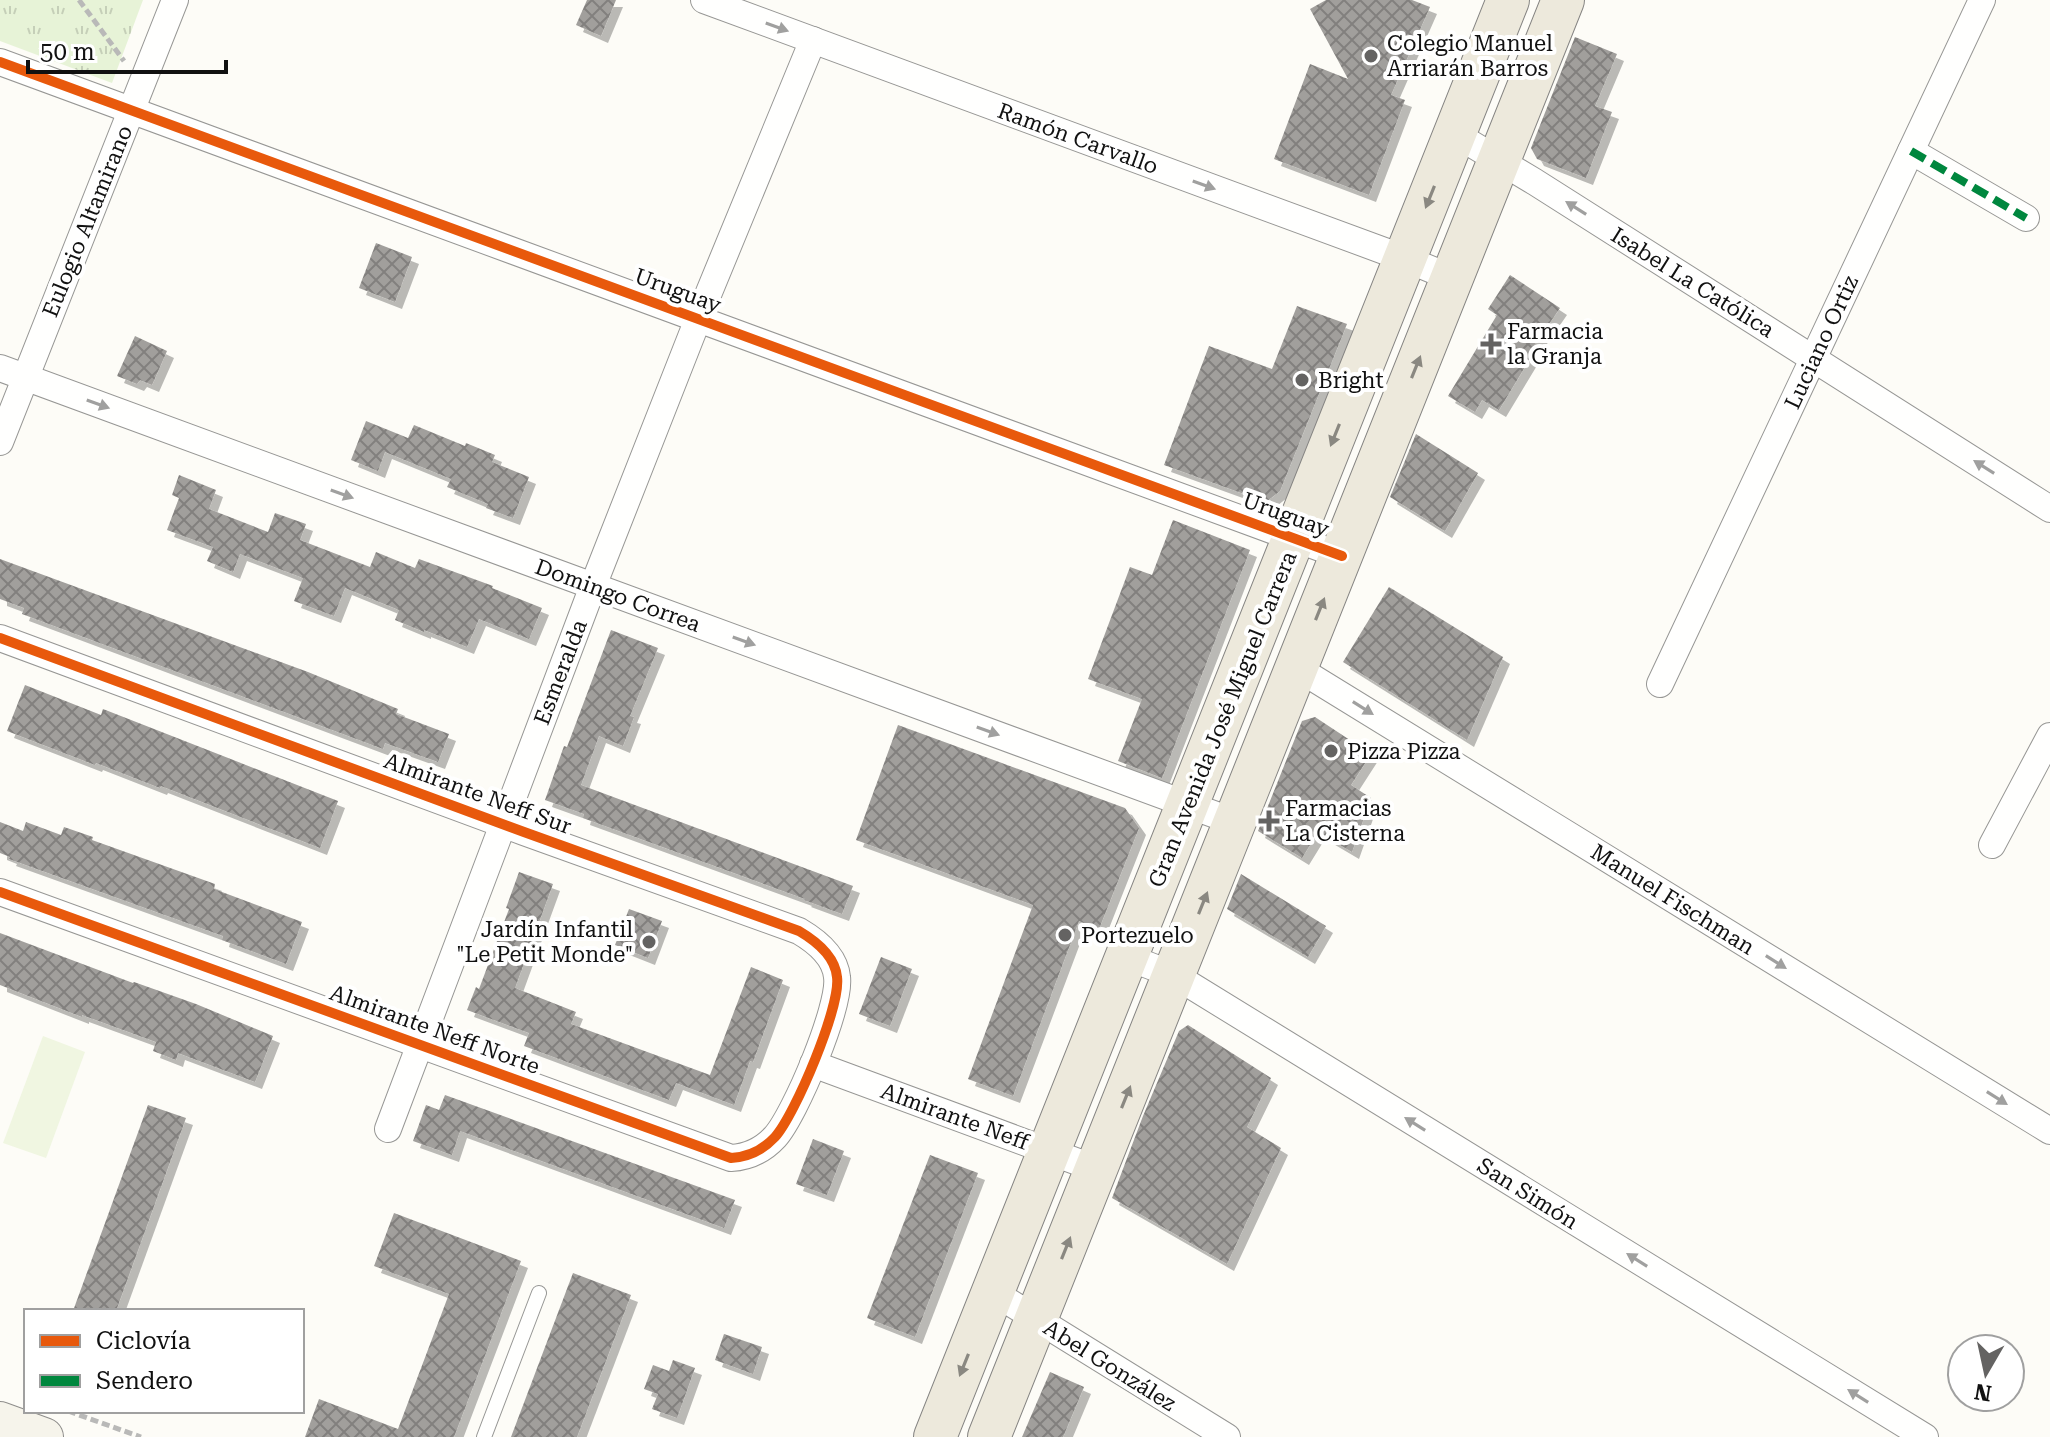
<svg xmlns="http://www.w3.org/2000/svg" width="2050" height="1437" font-family="'Roboto Serif',serif">
  <style>
    .park { fill: url(#park-tufts) }
    .pitch { fill: #f0f6e1 }
    .building { fill: url(#building-cross-hatch); filter: url(#shadow) }
    .lines { fill: none; stroke-linecap: round; stroke-linejoin: round }
    .service-casing { stroke: #979795; stroke-width: 16 }
    .minor-casing { stroke: #979795; stroke-width: 28 }
    .secondary-casing { stroke: #8e8d8b; stroke-width: 40 }
    .primary-casing { stroke: #858482; stroke-width: 44 }
    .path { stroke: #b9b9b8; stroke-width: 5; stroke-dasharray: 8 4; stroke-linecap: butt }
    .service { stroke: #fffffe; stroke-width: 14 }
    .minor { stroke: #fffffe; stroke-width: 26 }
    .secondary { stroke: #f6f4eb; stroke-width: 38 }
    .primary { stroke: #ede9dc; stroke-width: 42 }
    .quiet { stroke: #00873e; stroke-width: 8; stroke-dasharray: 16 8; stroke-linecap: butt }
    .cycleway-casing { stroke: #fff; stroke-width: 15 }
    .cycleway { stroke: #e8590c; stroke-width: 10 }
    .oneway { fill: #a0a09f }
    .oneway2 { fill: #8a8881 }
    .poi-dot { fill: #646362; stroke: #fff; stroke-width: 3 }
    .labels { text-anchor: middle; stroke-width: 8; stroke-linejoin: round; paint-order: stroke }
    .poi-label { font-size: 22px; fill: #111; stroke: #fff; text-anchor: start }
    .street-label { font-size: 22px; fill: #111; stroke: #fff }
  </style>
  <defs>
    <pattern id="park-tufts" width="24" height="20" patternUnits="userSpaceOnUse" patternTransform="scale(2)"><rect width="24" height="20" fill="#e7f3d7"/><path d="M3 7l-1-3M5 7V3M7 7l1-3M15 17l-1-3M17 17v-4M19 17l1-3" fill="none" stroke="#c5cfb8"/></pattern>
    <pattern id="building-cross-hatch" width="8" height="8" patternUnits="userSpaceOnUse" patternTransform="scale(2)"><rect width="8" height="8" fill="#a19f9c"/><path d="M0 0l8 8M0 8l8-8" fill="none" stroke="#82807e"/></pattern>
    <filter id="shadow"><feDropShadow dx="7" dy="7" stdDeviation="0" flood-color="#0004"/></filter>
  </defs>
  <rect width="100%" height="100%" fill="#fdfcf7"/>
  <polygon class="park" points="0,0 143,0 112,83 0,41"/>
  <polygon class="pitch" points="43,1036 85,1052 46,1158 3,1143"/>
  <g class="building">
    <polygon points="587,0 616,0 601,36 576,25"/>
    <polygon points="1326,0 1412,0 1430,7 1391,95 1405,100 1369,195 1274,159 1310,64 1348,79 1310,9"/>
    <polygon points="1575,37 1617,54 1595,106 1612,112 1586,178 1537,159 1531,148"/>
    <polygon points="376,243 412,257 395,302 359,288"/>
    <polygon points="1510,275 1560,308 1531,350 1534,352 1499,410 1482,400 1475,412 1448,396 1497,315 1488,309"/>
    <polygon points="1297,306 1347,324 1280,491 1266,502 1164,465 1209,346 1272,369"/>
    <polygon points="135,336 167,351 152,385 140,380 137,384 117,376"/>
    <polygon points="366,421 408,438 414,425 465,446 466,443 495,455 492,462 529,477 513,518 486,508 488,504 447,487 451,479 385,452 378,471 351,460"/>
    <polygon points="1416,434 1478,473 1445,531 1390,497"/>
    <polygon points="179,475 216,490 209,509 268,532 275,513 306,524 300,540 370,567 376,552 415,568 419,559 493,586 492,588 542,608 529,639 479,619 467,647 424,630 424,632 395,620 399,610 345,588 334,616 294,601 303,578 240,554 233,572 207,561 213,547 167,530 179,498 172,495"/>
    <polygon points="1173,520 1250,550 1162,778 1118,761 1142,699 1088,679 1130,567 1152,575"/>
    <polygon points="0,559 308,672 398,709 396,714 449,734 438,762 385,743 383,749 22,614 24,608 0,599"/>
    <polygon points="1389,587 1503,657 1467,740 1343,662"/>
    <polygon points="611,630 658,648 630,716 634,717 623,746 599,736 581,785 853,886 842,914 804,900 805,899 583,818 584,814 545,800 564,746 567,747"/>
    <polygon points="25,685 101,715 103,709 338,801 320,848 161,786 160,788 96,763 95,765 7,731"/>
    <polygon points="1315,717 1371,754 1351,785 1371,798 1352,852 1318,832 1302,858 1258,831 1302,721"/>
    <polygon points="898,725 1125,808 1139,828 1099,929 1079,921 1013,1096 968,1079 1033,905 856,840"/>
    <polygon points="0,822 23,831 26,822 61,835 64,827 93,837 92,840 215,884 214,889 302,922 286,964 222,940 223,936 9,859 10,857 0,853"/>
    <polygon points="519,872 553,884 515,988 576,1012 571,1024 710,1075 751,967 783,980 753,1062 750,1061 734,1105 676,1083 669,1100 524,1046 529,1033 467,1010 476,987 479,989 509,909 506,908"/>
    <polygon points="1241,874 1326,926 1308,957 1227,909"/>
    <polygon points="629,909 662,921 648,958 615,945"/>
    <polygon points="0,933 133,983 134,982 196,1004 273,1036 255,1082 178,1053 176,1060 153,1051 156,1042 82,1015 82,1017 0,985"/>
    <polygon points="881,957 912,969 890,1026 859,1014"/>
    <polygon points="1188,1025 1271,1078 1247,1127 1281,1148 1227,1264 1112,1198 1143,1116 1179,1031"/>
    <polygon points="445,1095 735,1200 724,1228 460,1131 452,1155 413,1141 426,1105 439,1110"/>
    <polygon points="148,1105 186,1118 116,1311 73,1311"/>
    <polygon points="813,1139 844,1151 827,1195 796,1184"/>
    <polygon points="930,1155 978,1173 915,1337 867,1318"/>
    <polygon points="394,1213 521,1261 454,1437 305,1437 319,1399 398,1429 449,1294 374,1266"/>
    <polygon points="573,1273 631,1295 577,1437 511,1437"/>
    <polygon points="724,1334 762,1347 753,1374 715,1360"/>
    <polygon points="673,1360 695,1368 677,1418 652,1409 658,1394 644,1389 653,1365 669,1371"/>
    <polygon points="1050,1372 1084,1387 1063,1437 1022,1437"/>
  </g>
  <g class="lines">
    <g class="service-casing">
      <polyline id="service" points="484,1437 539,1293"/>
    </g>
    <g class="minor-casing">
      <g id="minor">
        <polyline points="704,0 1406,259 1452,278"/>
        <polyline points="0,62 1342,556"/>
        <polyline points="1455,134 1535,182 2050,509"/>
        <polyline points="1911,151 2026,218"/>
        <polyline points="0,368 1235,822"/>
        <polyline points="0,442 175,0"/>
        <path d="M0,638l524,194 275,99c17,10 36,25 38,46 4,29 -42,138 -62,160 -12,13 -27,20 -44,21l-731,-266"/>
        <polyline points="1297,668 2050,1131"/>
        <polyline points="1660,684 1982,0"/>
        <polyline points="1992,845 2050,736"/>
        <polyline points="1127,957 1174,975 1925,1437"/>
        <polyline points="813,1064 1097,1169"/>
        <polyline points="388,1129 593,586 698,319 813,40"/>
        <polyline points="993,1292 1227,1437"/>
      </g>
    </g>
    <g class="secondary-casing">
      <polyline id="secondary" points="0,1421 44,1437"/>
    </g>
    <g class="primary-casing">
      <g id="primary">
        <polyline points="935,1437 1508,0"/>
        <polyline points="989,1437 1563,0"/>
      </g>
    </g>
    <g class="path">
      <polyline points="79,0 124,61"/>
      <polyline points="68,1411 141,1437"/>
    </g>
    <use href="#service" class="service"/>
    <use href="#minor" class="minor"/>
    <use href="#secondary" class="secondary"/>
    <use href="#primary" class="primary"/>
    <polyline class="quiet" points="1911,151 2026,218"/>
    <g class="cycleway-casing">
      <g id="cycleway">
        <polyline points="0,62 1342,556"/>
        <path d="M0,638l524,194 275,99c17,10 36,25 38,46 4,29 -42,138 -62,160 -12,13 -27,20 -44,21l-731,-266"/>
      </g>
    </g>
    <use href="#cycleway" class="cycleway"/>
  </g>
  <defs><path id="oneway-solid" d="M-6-.8H1V-3.2L6.5 0L1 3.2V.8H-6Z" transform="scale(2)"/></defs>
  <g class="oneway">
    <use href="#oneway-solid" transform="translate(777 27) rotate(20)"/>
    <use href="#oneway-solid" transform="translate(1204 185) rotate(20)"/>
    <use href="#oneway-solid" transform="translate(1576 208) rotate(-148)"/>
    <use href="#oneway-solid" transform="translate(98 404) rotate(20)"/>
    <use href="#oneway-solid" transform="translate(1984 467) rotate(-148)"/>
    <use href="#oneway-solid" transform="translate(342 494) rotate(20)"/>
    <use href="#oneway-solid" transform="translate(744 641) rotate(20)"/>
    <use href="#oneway-solid" transform="translate(1363 708) rotate(32)"/>
    <use href="#oneway-solid" transform="translate(988 731) rotate(20)"/>
    <use href="#oneway-solid" transform="translate(1776 962) rotate(32)"/>
    <use href="#oneway-solid" transform="translate(1997 1098) rotate(32)"/>
    <use href="#oneway-solid" transform="translate(1415 1124) rotate(-148)"/>
    <use href="#oneway-solid" transform="translate(1637 1260) rotate(-148)"/>
    <use href="#oneway-solid" transform="translate(1858 1396) rotate(-148)"/>
  </g>
  <g class="oneway2">
    <use href="#oneway-solid" transform="translate(1430 197) rotate(112)"/>
    <use href="#oneway-solid" transform="translate(1416 367) rotate(-68)"/>
    <use href="#oneway-solid" transform="translate(1335 435) rotate(112)"/>
    <use href="#oneway-solid" transform="translate(1320 609) rotate(-68)"/>
    <use href="#oneway-solid" transform="translate(1203 903) rotate(-68)"/>
    <use href="#oneway-solid" transform="translate(1126 1097) rotate(-68)"/>
    <use href="#oneway-solid" transform="translate(1066 1248) rotate(-68)"/>
    <use href="#oneway-solid" transform="translate(964 1365) rotate(112)"/>
  </g>
  <g class="poi-dot">
    <circle cx="1371" cy="56" r="8"/>
    <path d="M1487 332h8v8h8v8h-8v8h-8v-8h-8v-8h8z"/>
    <circle cx="1302" cy="380" r="8"/>
    <circle cx="1331" cy="751" r="8"/>
    <path d="M1265 809h8v8h8v8h-8v8h-8v-8h-8v-8h8z"/>
    <circle cx="1065" cy="935" r="8"/>
    <circle cx="649" cy="942" r="8"/>
  </g>
  <g class="labels">
    <g class="poi-label">
      <text x="1387" y="51">Colegio Manuel<tspan x="1387" dy="25">Arriarán Barros</tspan></text>
      <text x="1507" y="339">Farmacia<tspan x="1507" dy="25">la Granja</tspan></text>
      <text x="1318" y="388">Bright</text>
      <text x="1347" y="759">Pizza Pizza</text>
      <text x="1285" y="816">Farmacias<tspan x="1285" dy="25">La Cisterna</tspan></text>
      <text x="633" y="937" text-anchor="end">Jardín Infantil<tspan x="633" dy="25">"Le Petit Monde"</tspan></text>
      <text x="1081" y="943">Portezuelo</text>
    </g>
    <g class="street-label">
      <text transform="translate(1078 138) rotate(20)" y="8">Ramón Carvallo</text>
      <text transform="translate(87 221) rotate(-68)" y="8">Eulogio Altamirano</text>
      <text transform="translate(1693 282) rotate(32)" y="8">Isabel La Católica</text>
      <text transform="translate(678 290) rotate(20)" y="8">Uruguay</text>
      <text transform="translate(1821 342) rotate(-65)" y="8">Luciano Ortiz</text>
      <text transform="translate(1286 514) rotate(20)" y="8">Uruguay</text>
      <text transform="translate(618 595) rotate(20)" y="8">Domingo Correa</text>
      <text transform="translate(560 672) rotate(-69)" y="8">Esmeralda</text>
      <text transform="translate(1222 719) rotate(-68)" y="8">Gran Avenida José Miguel Carrera</text>
      <text transform="translate(478 793) rotate(20)" y="8">Almirante Neff Sur</text>
      <text transform="translate(1673 899) rotate(32)" y="8">Manuel Fischman</text>
      <text transform="translate(435 1029) rotate(20)" y="8">Almirante Neff Norte</text>
      <text transform="translate(955 1116) rotate(20)" y="8">Almirante Neff</text>
      <text transform="translate(1528 1193) rotate(32)" y="8">San Simón</text>
      <text transform="translate(1110 1365) rotate(32)" y="8">Abel González</text>
    </g>
  </g>
  <rect x="24" y="1309" width="280" height="104" fill="#ffffff" stroke="#a0a0a0" stroke-width="2"/>
  <rect x="40" y="1335" width="40" height="12" fill="#e8590c" stroke="#a0a0a0" stroke-width="2"/>
  <text x="96" y="1349" font-size="24" fill="#111111">Ciclovía</text>
  <rect x="40" y="1375" width="40" height="12" fill="#00873e" stroke="#a0a0a0" stroke-width="2"/>
  <text x="96" y="1389" font-size="24" fill="#111111">Sendero</text>
  <g transform="translate(1986 1373) rotate(189)"><circle r="38" fill="#ffffff" stroke="#a0a0a0" stroke-width="2"/>
  <path d="M0-6L14 30L0 20L-14 30Z" fill="#646362"/>
  <text y="-12" font-size="22" font-weight="bold" text-anchor="middle" fill="#111111">N</text>
  </g>
  <path d="M28 60v12h198v-12" fill="none" stroke="#111111" stroke-width="4"/>
  <text x="40" y="60" font-size="24" fill="#111111" stroke="#ffffff" stroke-width="6" paint-order="stroke">50 m</text>
</svg>
